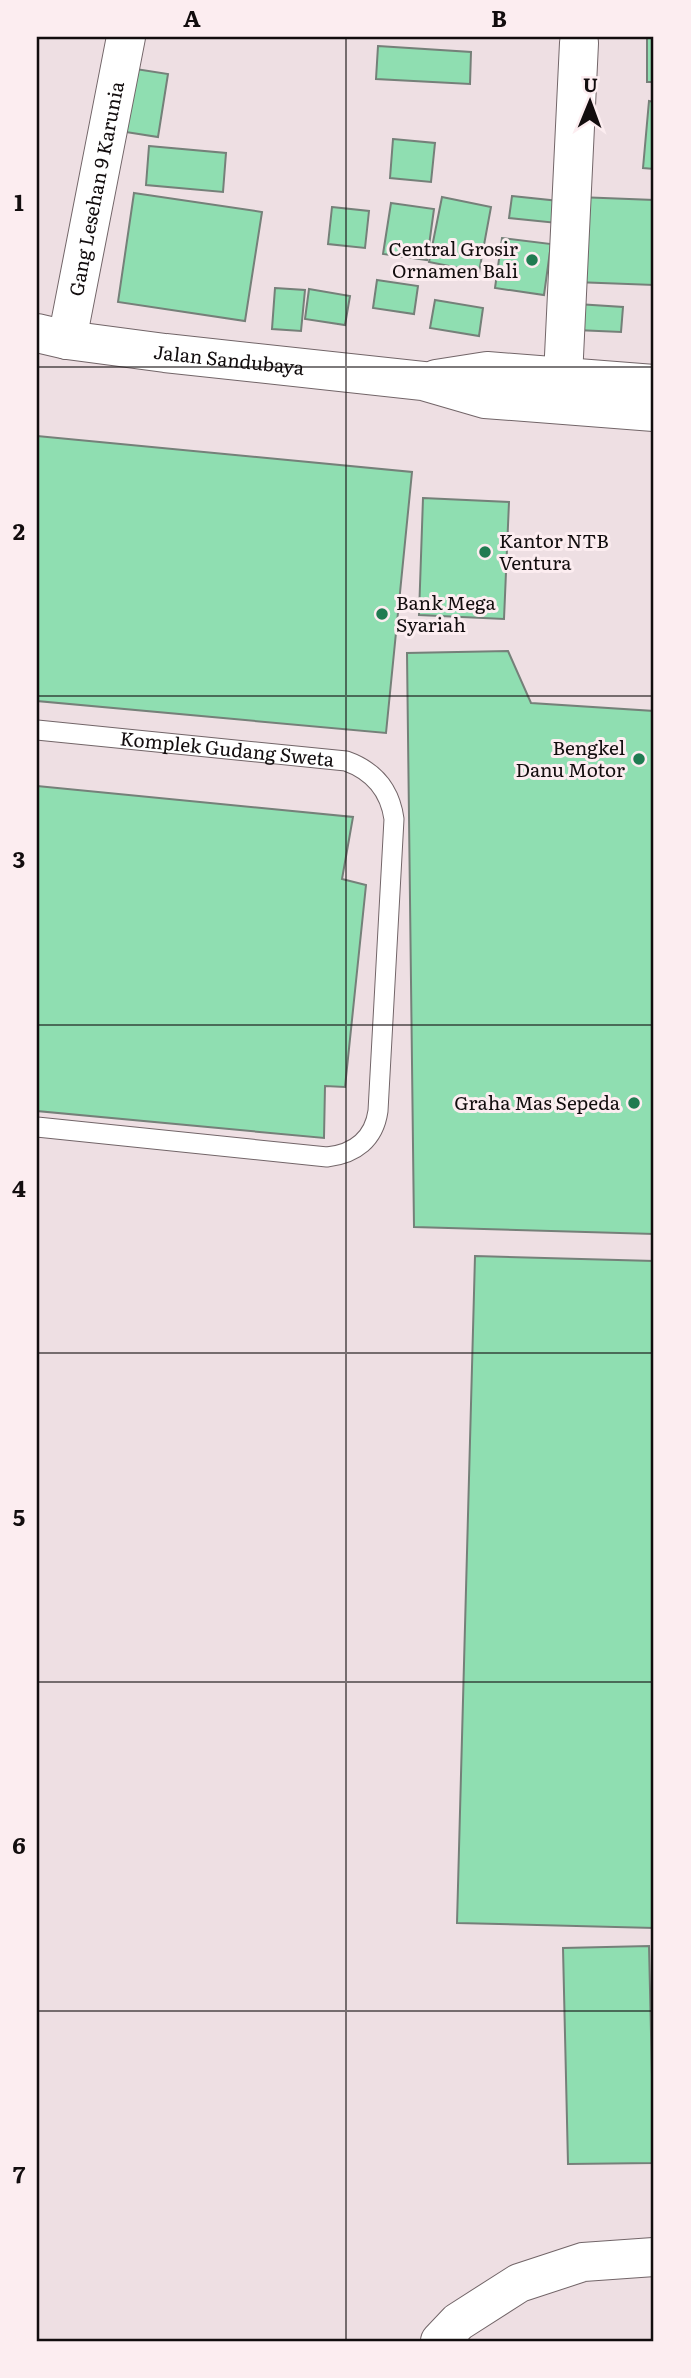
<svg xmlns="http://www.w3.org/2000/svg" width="691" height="2378" font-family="Literata,serif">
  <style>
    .building { fill: #8fdeb1; stroke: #758079; stroke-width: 2 }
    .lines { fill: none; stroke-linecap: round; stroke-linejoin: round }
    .lane-casing { stroke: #726568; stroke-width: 21 }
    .street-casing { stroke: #726568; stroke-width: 40 }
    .highway-casing { stroke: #726568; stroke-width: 40 }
    .lane { stroke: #fff; stroke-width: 19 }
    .street { stroke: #fff; stroke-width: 38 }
    .highway { stroke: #fff; stroke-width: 38 }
    .grid { fill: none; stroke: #120d0e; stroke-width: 2; stroke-opacity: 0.55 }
    .poi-dot { fill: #207b51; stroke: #fcedf0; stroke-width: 2.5 }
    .labels { text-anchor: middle; stroke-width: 6; stroke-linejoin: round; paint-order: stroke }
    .street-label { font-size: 19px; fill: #120d0e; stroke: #fcedf0 }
    .poi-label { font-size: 19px; fill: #120d0e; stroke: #fcedf0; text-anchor: end }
    .neatline { fill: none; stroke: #120d0e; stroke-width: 2.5 }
    .grid-label { font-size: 23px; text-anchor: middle; font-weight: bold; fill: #120d0e }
  </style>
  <rect width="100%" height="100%" fill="#eedfe3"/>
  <g class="building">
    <rect x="647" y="37" width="7" height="45"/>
    <polygon points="378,46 471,52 470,84 376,79"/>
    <polygon points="123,67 168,74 158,137 113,130"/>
    <polygon points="649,101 654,102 654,169 643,168"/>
    <polygon points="393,139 435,143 431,182 390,178"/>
    <polygon points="149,146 226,153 223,192 146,185"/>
    <polygon points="134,193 262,212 245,321 118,302"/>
    <polygon points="512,196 559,201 557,223 509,218"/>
    <polygon points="442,197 491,207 479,272 429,262"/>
    <polygon points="578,197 654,200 654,285 575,282"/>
    <polygon points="391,203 434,209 427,260 383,254"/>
    <polygon points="332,207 369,211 365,248 328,244"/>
    <polygon points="502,238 551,244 544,295 495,288"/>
    <polygon points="377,280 418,286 414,314 373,308"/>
    <polygon points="275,288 305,290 301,331 272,329"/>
    <polygon points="309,289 350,296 345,325 305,319"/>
    <polygon points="435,300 483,308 479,336 430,328"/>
    <polygon points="577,304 623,307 621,332 576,330"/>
    <polygon points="37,436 412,472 386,733 37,701"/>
    <polygon points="423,498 509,502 504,619 419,615"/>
    <polygon points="508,651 531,703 654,711 654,1234 414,1227 407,653"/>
    <polygon points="37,786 353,817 342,879 366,885 345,1087 325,1086 324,1138 37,1111"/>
    <polygon points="475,1256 654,1261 654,1928 457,1923"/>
    <polygon points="649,1946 654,2163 568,2164 563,1948"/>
  </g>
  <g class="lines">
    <g class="lane-casing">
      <g id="lane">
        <path id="s1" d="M37,730l309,31c28,10 44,29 48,58l-16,292c-4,28 -23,43 -51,46l-290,-30"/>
      </g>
    </g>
    <g class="street-casing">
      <g id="street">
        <path id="s2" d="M67,340l59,-303"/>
        <polyline points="563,377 579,43"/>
        <polyline points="440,2341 458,2322 519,2283 583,2262 654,2257"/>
      </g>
    </g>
    <g class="highway-casing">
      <g id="highway">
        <path id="s3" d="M37,333l30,7 98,13 258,28 62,18 169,13"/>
        <polyline points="436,379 487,371 654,384"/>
      </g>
    </g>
    <use href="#lane" class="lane"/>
    <use href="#street" class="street"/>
    <use href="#highway" class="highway"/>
  </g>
  <path class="grid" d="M346,37v2304M37,367h617M37,696h617M37,1025h617M37,1353h617M37,1682h617M37,2011h617"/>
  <g class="poi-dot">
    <circle cx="532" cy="260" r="7"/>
    <circle cx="485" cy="552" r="7"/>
    <circle cx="382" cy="614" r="7"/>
    <circle cx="639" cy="759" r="7"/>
    <circle cx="634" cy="1103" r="7"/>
  </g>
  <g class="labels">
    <g class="street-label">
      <text dy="7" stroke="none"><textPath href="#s2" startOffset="154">Gang Lesehan 9 Karunia</textPath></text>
      <text dy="7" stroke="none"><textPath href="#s3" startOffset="194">Jalan Sandubaya</textPath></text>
      <text dy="7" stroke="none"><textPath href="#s1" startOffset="191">Komplek Gudang Sweta</textPath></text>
    </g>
    <g class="poi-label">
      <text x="518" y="256">Central Grosir<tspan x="518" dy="22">Ornamen Bali</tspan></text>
      <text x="499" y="548" text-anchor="start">Kantor NTB<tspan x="499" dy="22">Ventura</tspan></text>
      <text x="396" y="610" text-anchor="start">Bank Mega<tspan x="396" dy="22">Syariah</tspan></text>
      <text x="625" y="755">Bengkel<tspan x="625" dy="22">Danu Motor</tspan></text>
      <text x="620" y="1110">Graha Mas Sepeda</text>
    </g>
  </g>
  <rect width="691" height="2378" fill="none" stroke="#fcedf0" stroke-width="77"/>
  <g transform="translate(590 102) rotate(1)" stroke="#fcedf0" stroke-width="5" paint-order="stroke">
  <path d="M0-5L12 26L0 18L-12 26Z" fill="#120d0e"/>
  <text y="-10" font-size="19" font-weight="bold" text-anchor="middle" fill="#120d0e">U</text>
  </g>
  <rect x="38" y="38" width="614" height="2302" class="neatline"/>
  <g class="grid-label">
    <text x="192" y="27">A</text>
    <text x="499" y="27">B</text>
    <text x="19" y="211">1</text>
    <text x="19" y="540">2</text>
    <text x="19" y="868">3</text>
    <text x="19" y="1197">4</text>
    <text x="19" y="1526">5</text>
    <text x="19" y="1854">6</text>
    <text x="19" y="2183">7</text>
  </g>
</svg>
